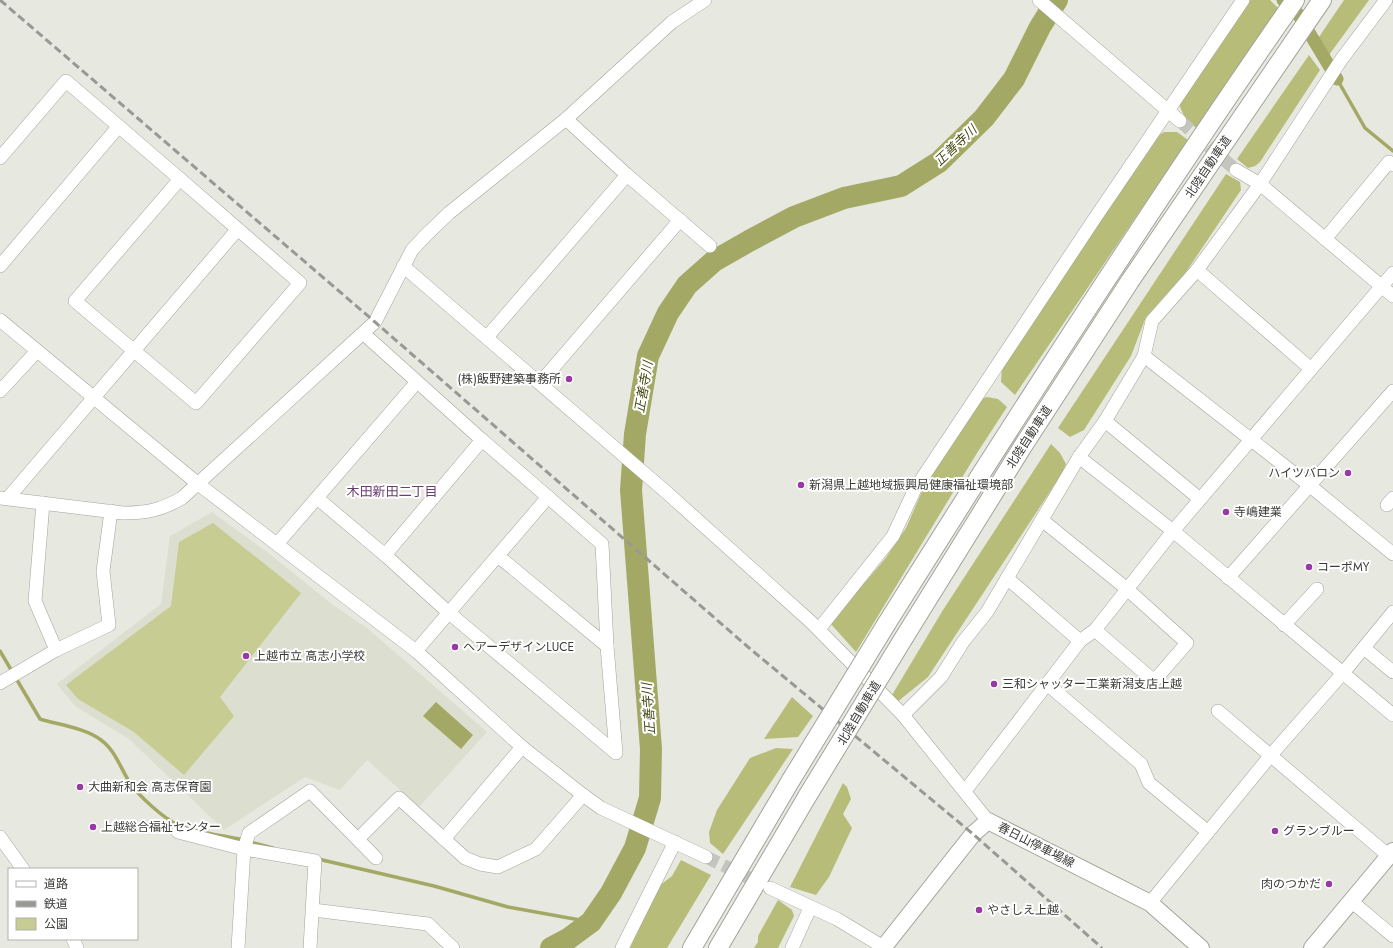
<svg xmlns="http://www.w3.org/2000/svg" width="1393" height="948" font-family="Jost,'Noto Sans JP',sans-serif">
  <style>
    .built { fill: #dcdecf }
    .green { fill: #c7cc92 }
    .forest { fill: #b7bd79 }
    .water { fill: #a3a965 }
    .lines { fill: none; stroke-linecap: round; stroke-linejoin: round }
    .stream { stroke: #a3a965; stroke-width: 3.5 }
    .canal { stroke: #a3a965; stroke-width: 13 }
    .river { stroke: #a3a965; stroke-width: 22 }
    .minor-tunnel { stroke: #c4c5be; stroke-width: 13; stroke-dasharray: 13 6; stroke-linecap: butt }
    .minor-casing { stroke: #a2a39b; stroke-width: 14 }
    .major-casing { stroke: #a2a39b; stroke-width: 18 }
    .highway-casing { stroke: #a2a39b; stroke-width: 20 }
    .minor { stroke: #fff; stroke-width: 13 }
    .major { stroke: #fff; stroke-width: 16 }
    .highway { stroke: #fff; stroke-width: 18 }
    .rail { stroke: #989993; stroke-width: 3; stroke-dasharray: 8 4; stroke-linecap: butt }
    .highway-bridge-casing { stroke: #a2a39b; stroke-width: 20; stroke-linecap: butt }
    .highway-bridge { stroke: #fff; stroke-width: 18 }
    .poi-dot { fill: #973aa4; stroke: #fff; stroke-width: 1.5 }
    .labels { text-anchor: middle; stroke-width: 4; stroke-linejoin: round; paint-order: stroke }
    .street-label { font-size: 12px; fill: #3a3b38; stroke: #fff }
    .poi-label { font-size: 12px; fill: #3a3b38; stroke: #fff; text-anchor: start }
    .water-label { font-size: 13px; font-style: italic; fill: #474a16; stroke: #fff }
    .neighbourhood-label { font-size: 13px; fill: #6b3d71; stroke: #fff }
  </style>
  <rect width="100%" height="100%" fill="#e7e8e0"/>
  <polygon class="built" points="212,512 267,552 333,605 367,628 487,732 419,807 367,760 340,790 305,777 224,830 129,739 75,706 57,684 161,604 170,536"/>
  <polygon class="green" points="213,523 301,593 220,697 234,716 184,775 134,732 78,699 66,685 171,606 179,542"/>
  <g class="forest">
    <polygon points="1244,0 1270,0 1279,9 1196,128 1185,118 1177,100"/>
    <polygon points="1344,0 1369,0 1329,55 1317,40"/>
    <polygon points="1309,55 1320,70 1260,162 1255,166 1248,168 1237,159"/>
    <polygon points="1164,132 1177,132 1188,140 1015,395 1001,382 1002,367 1155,138"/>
    <polygon points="1226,174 1240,182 1241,190 1186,272 1146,317 1131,356 1084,430 1070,437 1058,428"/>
    <polygon points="987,397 998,399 1007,407 977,453 856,652 831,624 848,602 885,559 906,528 927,480 980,399"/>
    <polygon points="1051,444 1060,453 1066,464 1061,475 928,677 896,703 892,695 943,610"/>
    <polygon points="792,697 813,716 798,737 764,739"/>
    <polygon points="776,748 793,749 723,854 710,843 709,832 717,810 750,758"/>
    <polygon points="843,783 847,787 851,799 843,814 852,828 829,877 816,895 790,887"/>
    <polygon points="681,860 711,875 667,948 630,948 659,886 672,876"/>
    <polygon points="778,900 792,910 794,916 778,948 754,948 758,942 758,936"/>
  </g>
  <polygon class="water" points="436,702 473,735 461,749 423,716"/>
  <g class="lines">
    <g class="stream">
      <polyline points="1337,79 1365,128 1393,151"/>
      <path d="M0,651l40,68c20,6 45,9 61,21 14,10 20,29 29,43 9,13 33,35 48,42 16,7 48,11 66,15"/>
      <polyline points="250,842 273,848"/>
      <polyline points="318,859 434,886 508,907 591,922"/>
      <polyline points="568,939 573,948"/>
    </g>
    <polyline class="canal" points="1283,0 1298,14 1337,79"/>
    <polyline class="river" points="551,948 568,939 591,922 611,893 635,848 650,798 651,749 631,490 635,434 648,356 668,313 687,285 714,261 749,241 794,217 844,198 901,186 939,162 984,118 1014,79 1040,27 1057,0"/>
    <g class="minor-tunnel">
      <polyline points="1180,121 1236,170"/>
      <polyline points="706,857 764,885"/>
    </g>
    <g class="minor-casing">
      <g id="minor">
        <polyline points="1039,0 1180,121"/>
        <polyline points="566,119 627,175 710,246"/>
        <polyline points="0,158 66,81 180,179"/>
        <polyline points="1236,170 1260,184 1393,296"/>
        <polygon points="180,179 300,283 196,403 75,301"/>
        <polyline points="1325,239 1389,162 1393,165"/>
        <polyline points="0,266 119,126"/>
        <polyline points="403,266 665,491 811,622 903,715 988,821"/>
        <polyline points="1197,270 1311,369"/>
        <polyline points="0,320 197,483 416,651 522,747 583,795 601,808 706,857"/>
        <polyline points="364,334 482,440"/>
        <polyline points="487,337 627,175"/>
        <polyline points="1144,356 1309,485 1393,554"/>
        <polyline points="540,383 680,220"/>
        <polyline points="0,391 37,351"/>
        <polyline points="1105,421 1200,499"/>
        <polyline points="1079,457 1173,531 1393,715"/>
        <polyline points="548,497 482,440 385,555 448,612 616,753 607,646"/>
        <path d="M0,498l123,15c24,0 38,-3 59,-15l193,-176 37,-72 13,-14 24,-23 117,-94 106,-97 33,-22"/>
        <polyline points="8,498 237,230"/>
        <polyline points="317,498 385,555"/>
        <polyline points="43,503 35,601 56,650"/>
        <polyline points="1387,505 1393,498"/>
        <polyline points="1042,520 1127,589 1187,643 1154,681 1095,630"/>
        <polyline points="277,544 416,383"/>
        <polyline points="1007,578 1080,641"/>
        <polyline points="1228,578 1393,391"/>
        <polyline points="1284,625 1317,589"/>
        <polyline points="819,629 893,536 915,489 1095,218 1243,0"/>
        <polyline points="1364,648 1393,672"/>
        <polyline points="416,651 548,497 602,544 607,646 498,556"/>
        <polyline points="0,683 56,650 109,625 103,571 111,511"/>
        <polyline points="1047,684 1141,764 1149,783 1208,832"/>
        <polyline points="1218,711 1389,856"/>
        <polyline points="903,715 941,677 963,642 987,612 1079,457 1105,421 1144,356 1152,321 1197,270 1260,184 1341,60 1386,0"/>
        <polyline points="965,791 1080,641 1095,630 1173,531 1393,273"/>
        <polyline points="178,832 244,849 315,861 310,948"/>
        <polyline points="0,837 23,869"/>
        <polyline points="358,839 399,798 465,858 480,864 498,867 536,849 583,795"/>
        <polyline points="444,839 522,747"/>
        <polyline points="770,888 837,919 885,948"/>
        <polyline points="1351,901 1393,936"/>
        <polyline points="1150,903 1271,755 1343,673 1393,612"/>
        <polyline points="313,910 428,924 453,948"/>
        <polyline points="73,939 77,948"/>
        <polyline points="238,948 244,849 249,833 310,791 376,858"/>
        <polyline points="622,948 675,842"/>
        <polyline points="792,948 810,908"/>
      </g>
    </g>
    <g class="major-casing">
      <g id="major">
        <polyline points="883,948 973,834 988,821 1150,903 1201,948"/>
        <polyline points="1312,948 1393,851"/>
      </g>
    </g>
    <g class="highway-casing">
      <g id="highway">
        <path d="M887,623c132,-211 266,-419 408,-623"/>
        <polyline points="905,636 1023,446 1130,281 1322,0"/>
        <polyline points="692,948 791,780"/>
        <polyline points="718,948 808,795"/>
      </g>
    </g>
    <use href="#minor" class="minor"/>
    <use href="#major" class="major"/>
    <use href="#highway" class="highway"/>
    <polyline class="rail" points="0,0 375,322 748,647 973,834 1102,948"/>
    <g class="highway-bridge-casing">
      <g id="highway-bridge">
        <polyline points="791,780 887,623"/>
        <polyline points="808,795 905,636"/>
      </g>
    </g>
    <use href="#highway-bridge" class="highway-bridge"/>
  </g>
  <g class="poi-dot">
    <circle cx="569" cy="379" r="4"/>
    <circle cx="1348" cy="473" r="4"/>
    <circle cx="801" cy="485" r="4"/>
    <circle cx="1226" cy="512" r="4"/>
    <circle cx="1309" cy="567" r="4"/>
    <circle cx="455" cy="647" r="4"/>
    <circle cx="246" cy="656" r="4"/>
    <circle cx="994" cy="684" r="4"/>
    <circle cx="80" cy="787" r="4"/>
    <circle cx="93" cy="827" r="4"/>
    <circle cx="1275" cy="831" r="4"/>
    <circle cx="1329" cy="884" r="4"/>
    <circle cx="979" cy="910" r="4"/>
  </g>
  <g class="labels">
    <g class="street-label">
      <text transform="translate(1208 167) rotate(-56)" y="4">北陸自動車道</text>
      <text transform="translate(1029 437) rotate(-57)" y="4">北陸自動車道</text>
      <text transform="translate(859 713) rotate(-59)" y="4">北陸自動車道</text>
      <text transform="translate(1036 845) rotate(27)" y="4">春日山停車場線</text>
    </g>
    <g class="poi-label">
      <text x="561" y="383" text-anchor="end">(株)飯野建築事務所</text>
      <text x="1340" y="477" text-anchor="end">ハイツバロン</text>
      <text x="809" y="489">新潟県上越地域振興局健康福祉環境部</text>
      <text x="1234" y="516">寺嶋建業</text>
      <text x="1317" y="571">コーポMY</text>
      <text x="463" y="651">ヘアーデザインLUCE</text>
      <text x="254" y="660">上越市立 高志小学校</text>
      <text x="1002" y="688">三和シャッター工業新潟支店上越</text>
      <text x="88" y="791">大曲新和会 高志保育園</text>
      <text x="101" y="831">上越総合福祉センター</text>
      <text x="1283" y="835">グランブルー</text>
      <text x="1321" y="888" text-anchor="end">肉のつかだ</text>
      <text x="987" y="914">やさしえ上越</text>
    </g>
    <g class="water-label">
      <text transform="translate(955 145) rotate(-43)" y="5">正善寺川</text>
      <text transform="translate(643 387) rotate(-80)" y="5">正善寺川</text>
      <text transform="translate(648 709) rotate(-94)" y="5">正善寺川</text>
    </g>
    <g class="neighbourhood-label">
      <text x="392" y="496">木田新田二丁目</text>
    </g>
  </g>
  <rect x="8" y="868" width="130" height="72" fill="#ffffff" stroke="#b0b1af"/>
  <rect x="16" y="881" width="20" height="6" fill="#ffffff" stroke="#b0b1af"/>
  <text x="44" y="888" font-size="12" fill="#3a3b38">道路</text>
  <rect x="16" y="901" width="20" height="6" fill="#989993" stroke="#b0b1af"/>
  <text x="44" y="908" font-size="12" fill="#3a3b38">鉄道</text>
  <rect x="16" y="918" width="20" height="12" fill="#c7cc92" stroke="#b0b1af"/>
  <text x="44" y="928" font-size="12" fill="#3a3b38">公園</text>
</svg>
